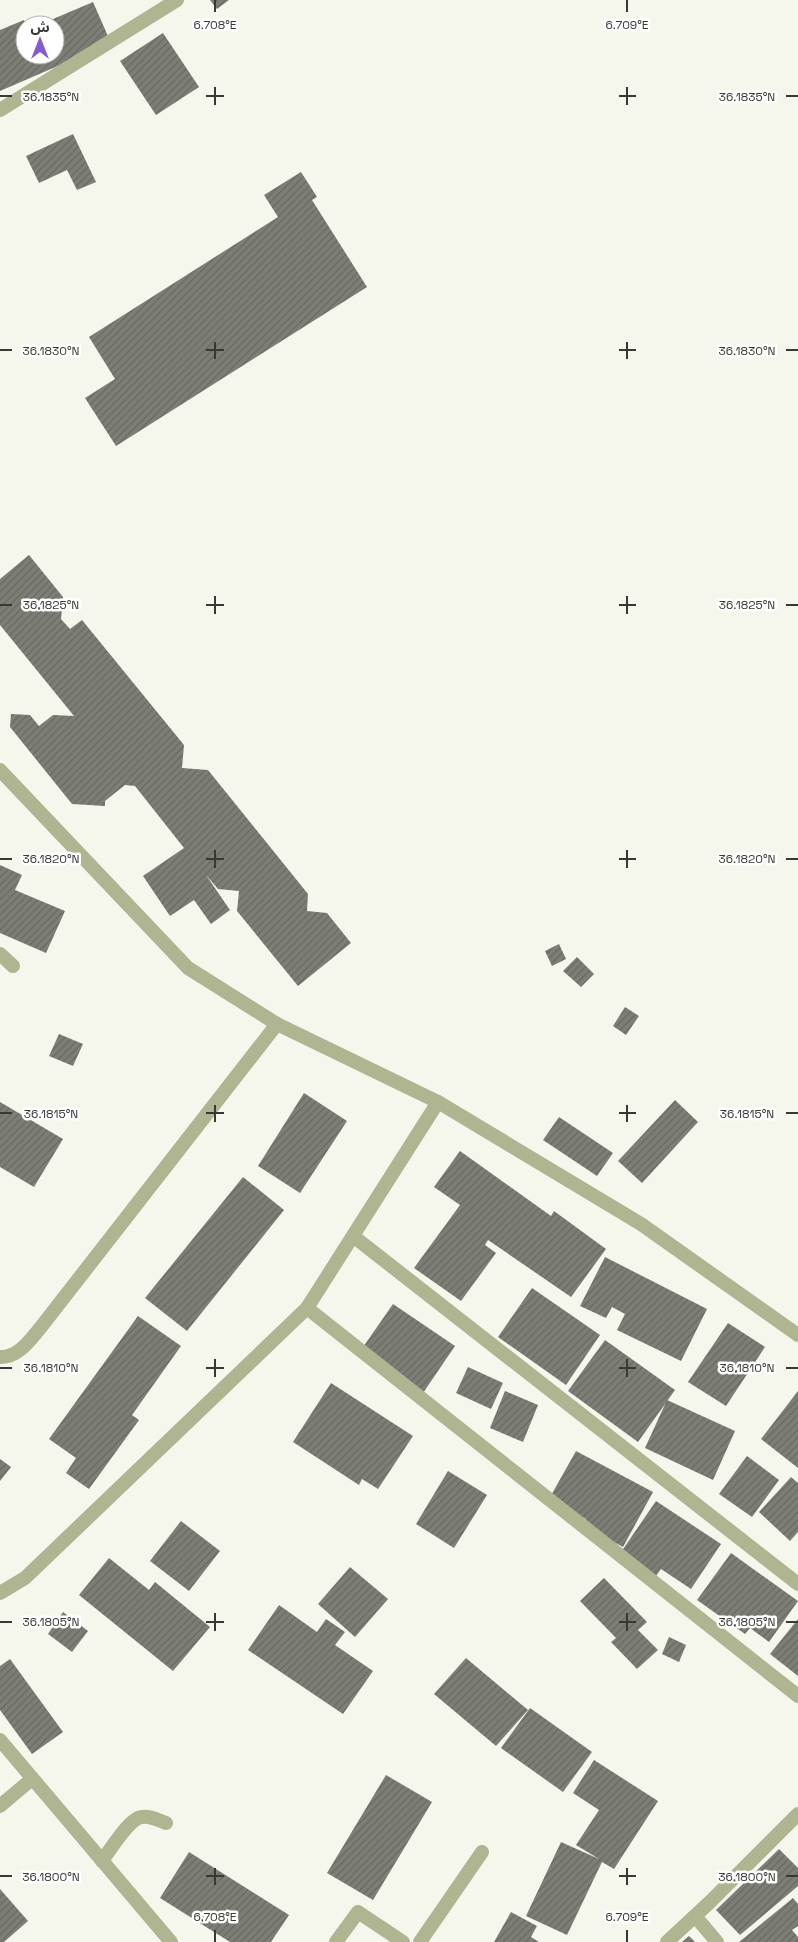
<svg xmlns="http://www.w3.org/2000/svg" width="798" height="1942" font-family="'Space Grotesk','Noto Sans Arabic',sans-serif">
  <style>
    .building { fill: url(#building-hatch) }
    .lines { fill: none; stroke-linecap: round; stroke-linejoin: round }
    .minor { stroke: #afb590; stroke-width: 14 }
    .tertiary { stroke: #afb590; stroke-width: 14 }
    .ticks { fill: none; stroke: #383935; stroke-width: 2 }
    .ticks-label { font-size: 12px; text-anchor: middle; fill: #383935; stroke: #fff; stroke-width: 5; stroke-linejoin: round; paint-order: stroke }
  </style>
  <defs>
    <pattern id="building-hatch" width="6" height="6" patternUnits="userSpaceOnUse" patternTransform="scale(1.25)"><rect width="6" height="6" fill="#7d7f76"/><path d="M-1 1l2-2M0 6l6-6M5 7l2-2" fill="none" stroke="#676962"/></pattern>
  </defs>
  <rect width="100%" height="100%" fill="#f5f7ed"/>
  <g class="building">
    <polygon points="210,0 229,0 217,9"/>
    <polygon points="93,2 111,43 0,91 0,30 24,20 26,25 25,25 25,55 55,55 55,25 39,25"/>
    <polygon points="163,33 199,87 156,115 120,61"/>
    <polygon points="73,134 96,182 77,190 67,170 39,183 26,156"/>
    <polygon points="301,172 317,197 312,200 367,287 116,446 85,398 115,379 89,337 278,217 264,195"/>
    <polygon points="29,555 63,597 61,619 70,629 82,620 184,745 182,768 208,770 308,894 307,911 327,913 351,943 298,986 237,911 239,891 218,889 206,875 230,910 211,924 194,900 170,916 143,876 184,848 135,786 125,785 105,801 105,806 72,804 10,727 11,714 30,715 39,726 53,715 74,716 0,625 0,579"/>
    <polygon points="0,865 22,875 15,890 65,911 46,953 0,933"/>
    <polygon points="559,944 566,959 552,966 545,951"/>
    <polygon points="577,957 594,974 581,987 563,971"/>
    <polygon points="625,1007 639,1016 626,1035 613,1026"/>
    <polygon points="59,1034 83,1044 73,1066 49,1056"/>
    <polygon points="304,1093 347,1121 300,1193 258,1166"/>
    <polygon points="675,1100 698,1122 642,1183 618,1161"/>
    <polygon points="0,1102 63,1139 34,1187 0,1167"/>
    <polygon points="559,1117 613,1153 597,1176 543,1140"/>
    <polygon points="460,1151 551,1216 554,1211 606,1249 571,1297 488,1240 485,1245 496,1253 461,1301 414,1268 460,1205 434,1187"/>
    <polygon points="243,1177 284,1210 187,1331 145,1298"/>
    <polygon points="605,1257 707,1309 681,1361 617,1330 625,1314 612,1307 606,1318 580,1306"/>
    <polygon points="532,1288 600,1335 566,1385 498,1337"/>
    <polygon points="393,1304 455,1346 423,1393 361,1350"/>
    <polygon points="138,1316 181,1346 132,1415 139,1420 89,1489 66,1473 76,1458 49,1439"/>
    <polygon points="728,1323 765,1347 726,1406 688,1382"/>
    <polygon points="605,1340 675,1390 638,1442 568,1391"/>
    <polygon points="468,1367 503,1383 491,1409 456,1393"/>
    <polygon points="331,1383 413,1436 378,1489 362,1479 359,1485 293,1442"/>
    <polygon points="505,1391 538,1405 523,1442 490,1428"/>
    <polygon points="798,1391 798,1468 761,1439"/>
    <polygon points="667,1400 735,1431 713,1480 645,1448"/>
    <polygon points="576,1451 653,1492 623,1547 583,1525 586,1519 549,1499"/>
    <polygon points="747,1456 779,1480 752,1517 719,1494"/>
    <polygon points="0,1459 11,1467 0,1481"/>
    <polygon points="448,1471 487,1495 454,1548 416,1524"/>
    <polygon points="791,1477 798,1483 798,1532 790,1541 759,1512"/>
    <polygon points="656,1501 721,1544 691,1589 661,1569 656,1576 621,1552"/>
    <polygon points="181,1521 220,1551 189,1591 150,1561"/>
    <polygon points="731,1553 798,1601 769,1642 750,1628 745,1634 697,1600"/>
    <polygon points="109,1558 149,1590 155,1582 210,1627 173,1671 79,1595"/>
    <polygon points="350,1567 388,1599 355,1637 318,1604"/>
    <polygon points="604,1578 647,1622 638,1630 658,1650 637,1669 611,1642 616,1638 580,1601"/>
    <polygon points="279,1605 317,1632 326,1619 345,1632 335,1645 373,1671 343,1714 248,1650"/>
    <polygon points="63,1612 88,1631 72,1652 48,1634"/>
    <polygon points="798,1619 798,1676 770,1654"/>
    <polygon points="669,1637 686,1645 679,1662 662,1654"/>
    <polygon points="466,1658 528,1710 496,1746 434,1694"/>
    <polygon points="10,1659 63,1732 32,1754 0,1710 0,1666"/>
    <polygon points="530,1708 592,1752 563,1792 501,1748"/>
    <polygon points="594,1760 658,1801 614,1869 602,1862 567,1935 526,1916 561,1842 599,1859 576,1845 599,1810 573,1793"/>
    <polygon points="386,1775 432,1802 373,1900 327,1873"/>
    <polygon points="779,1849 798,1868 798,1886 740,1935 716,1910"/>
    <polygon points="189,1852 289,1915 271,1942 230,1942 160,1898"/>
    <polygon points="0,1889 28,1921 4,1942 0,1942"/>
    <polygon points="793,1898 798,1904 798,1926 792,1930 798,1937 798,1942 739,1942"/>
    <polygon points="511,1912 537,1926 531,1937 539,1942 494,1942"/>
    <polygon points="689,1936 695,1942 682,1942"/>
  </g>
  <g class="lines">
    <g class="minor">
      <polyline points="0,110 177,0"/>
      <polyline points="0,954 13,966"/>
      <polyline points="353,1236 798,1584"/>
      <polyline points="307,1308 798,1696"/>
      <path d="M0,1357c18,1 30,-17 41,-30l236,-303"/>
      <polyline points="0,1593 25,1578 307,1308 438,1102"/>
      <path d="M102,1861c8,-11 24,-37 36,-43 9,-4 20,2 28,5"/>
      <polyline points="695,1916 717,1942"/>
      <polyline points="336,1942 358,1912 403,1942"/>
      <polyline points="420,1942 482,1852"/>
    </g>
    <g class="tertiary">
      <polyline points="0,770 188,968 277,1024 438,1102 641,1224 798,1335"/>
      <polyline points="0,1740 171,1942"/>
      <polyline points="0,1806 32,1779"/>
      <polyline points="667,1942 710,1902 798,1814"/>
    </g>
  </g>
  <path class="ticks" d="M215,0v12M627,0v12M215,87v18M627,87v18M0,96h12M206,96h18M619,96h17M786,96h12M215,342v17M627,342v17M0,350h12M206,350h18M619,350h17M786,350h12M215,596v18M627,596v18M0,605h12M206,605h18M619,605h17M786,605h12M215,850v18M627,850v18M0,859h12M206,859h18M619,859h17M786,859h12M215,1105v17M627,1105v17M0,1113h12M206,1113h18M619,1113h17M786,1113h12M215,1359v18M627,1359v18M0,1368h12M206,1368h18M619,1368h17M786,1368h12M215,1613v18M627,1613v18M0,1622h12M206,1622h18M619,1622h17M786,1622h12M215,1868v17M627,1868v17M0,1876h12M206,1876h18M619,1876h17M786,1876h12M215,1930v12M627,1930v12"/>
  <g class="ticks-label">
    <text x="215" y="29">6.708°E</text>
    <text x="627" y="29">6.709°E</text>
    <text x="51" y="101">36.1835°N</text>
    <text x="747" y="101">36.1835°N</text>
    <text x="51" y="355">36.1830°N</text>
    <text x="747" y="355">36.1830°N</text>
    <text x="51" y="609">36.1825°N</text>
    <text x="747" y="609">36.1825°N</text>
    <text x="51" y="863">36.1820°N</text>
    <text x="747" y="863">36.1820°N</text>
    <text x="51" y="1118">36.1815°N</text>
    <text x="747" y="1118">36.1815°N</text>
    <text x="51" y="1372">36.1810°N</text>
    <text x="747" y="1372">36.1810°N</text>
    <text x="51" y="1626">36.1805°N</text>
    <text x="747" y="1626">36.1805°N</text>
    <text x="51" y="1881">36.1800°N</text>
    <text x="747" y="1881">36.1800°N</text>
    <text x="215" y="1921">6.708°E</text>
    <text x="627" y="1921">6.709°E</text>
  </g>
  <g transform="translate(40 40)"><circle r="24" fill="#ffffff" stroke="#afb0ae"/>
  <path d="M0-4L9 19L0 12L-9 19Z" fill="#835bd5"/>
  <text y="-8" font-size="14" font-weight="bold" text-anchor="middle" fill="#383935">ش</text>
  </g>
</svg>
